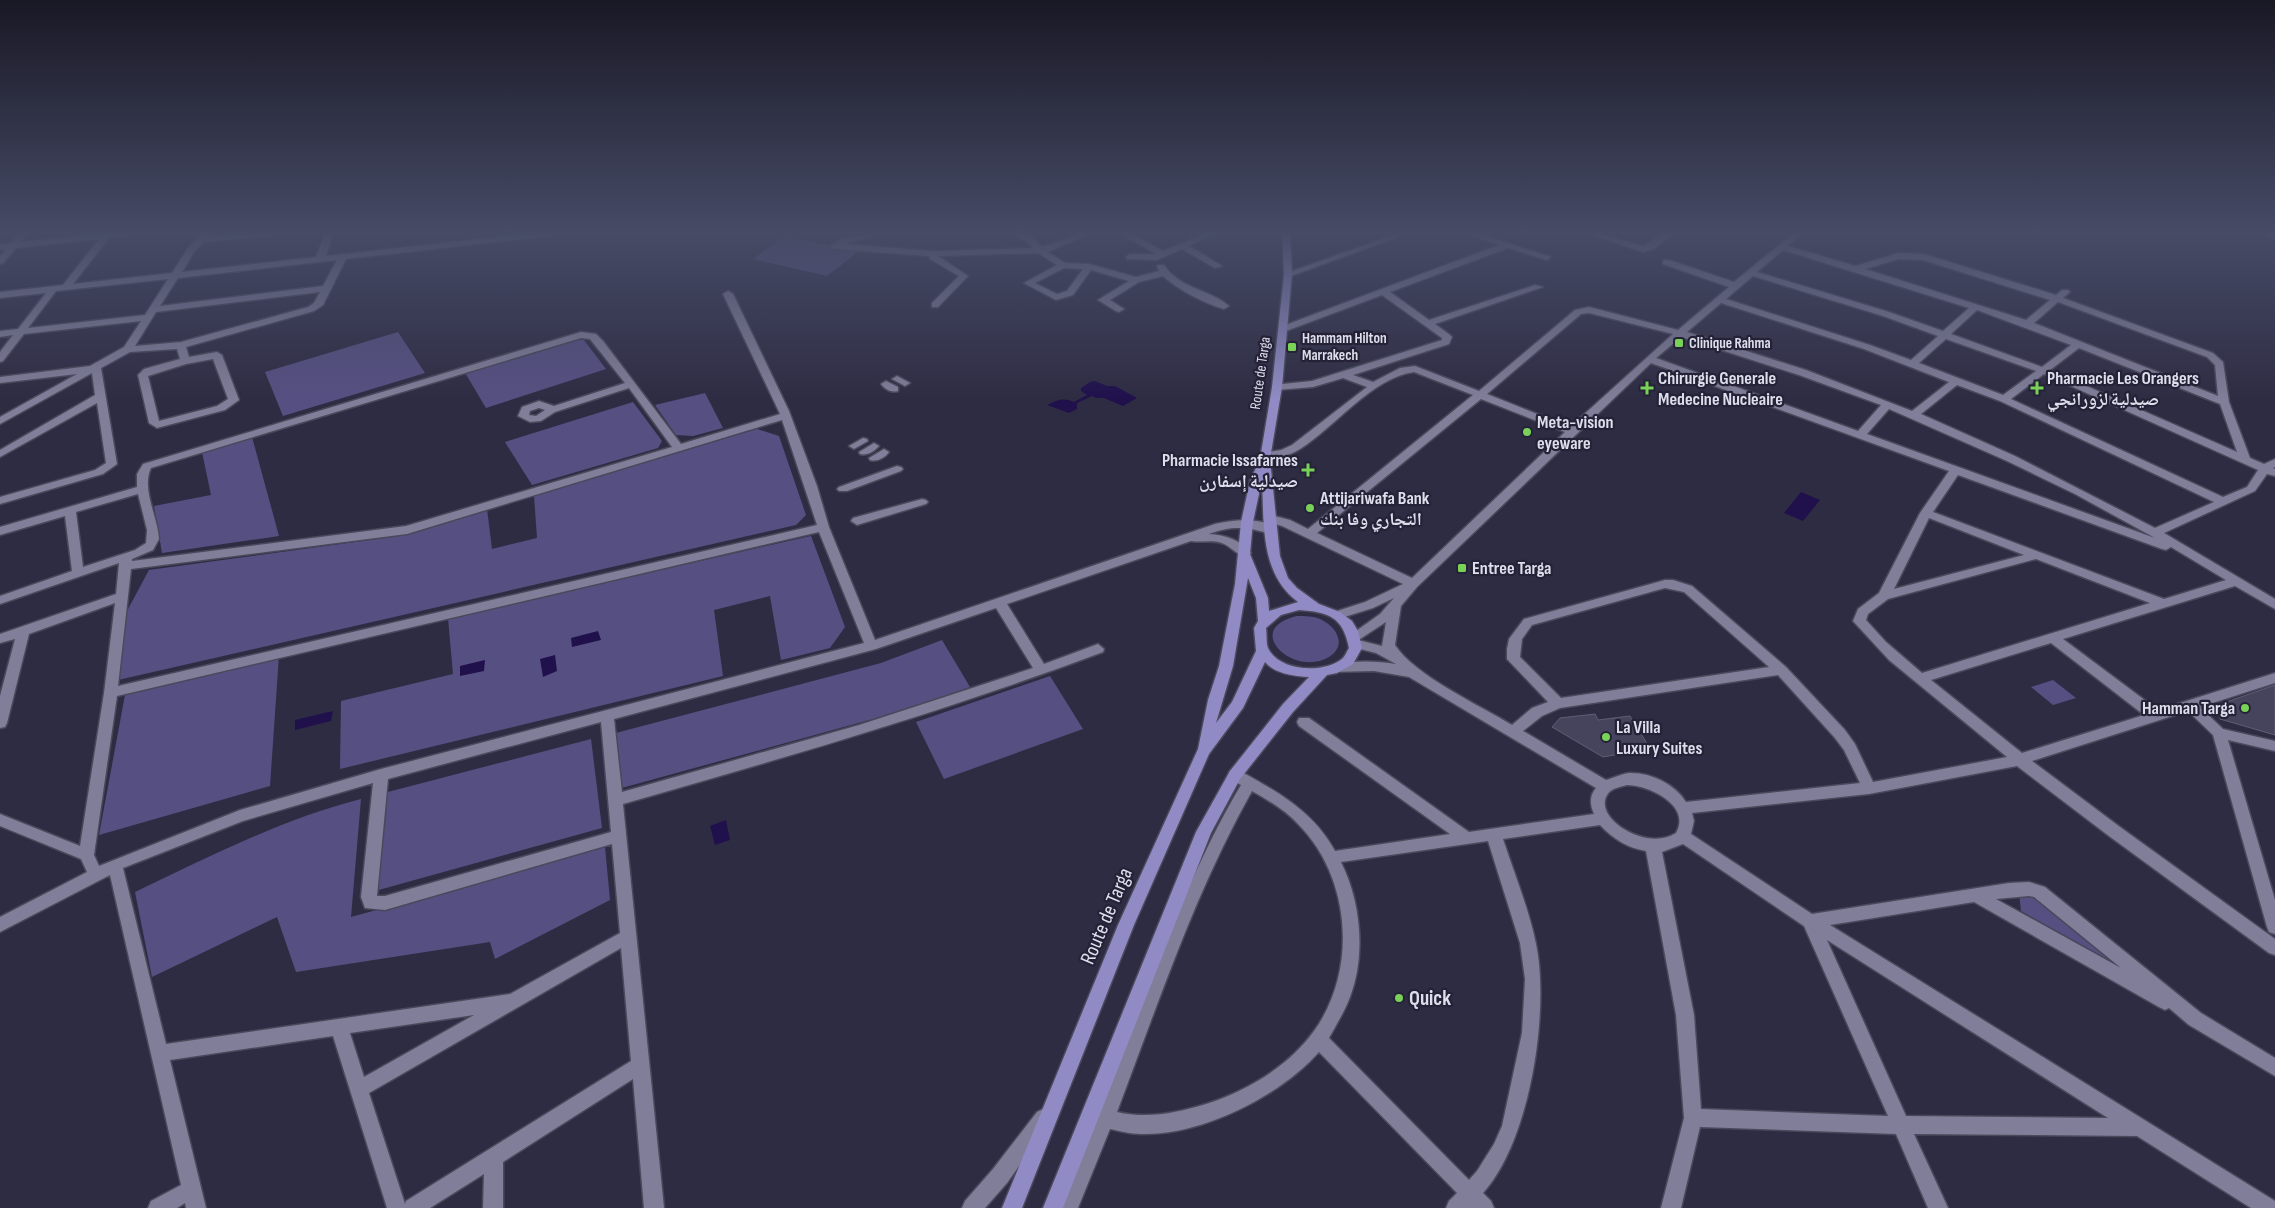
<svg xmlns="http://www.w3.org/2000/svg" width="2275" height="1208" font-family="'Sofia Sans Condensed','Noto Naskh Arabic',sans-serif">
  <style>
    .green { fill: #565082 }
    .water { fill: #20104c }
    .building { fill: #46445c; stroke: #605e77 }
    .lines { fill: none; stroke-linecap: round; stroke-linejoin: round }
    .minor-casing { stroke: #4a485b; stroke-width: 3 }
    .major-casing { stroke: #4a485b; stroke-width: 3 }
    .minor { fill: #807e98; fill-rule: evenodd }
    .major { fill: #908bc4; fill-rule: evenodd }
    .poi-dot { fill: #79d158; stroke: #252238; stroke-width: 2 }
    .labels { text-anchor: middle; stroke-width: 4.5; stroke-linejoin: round; paint-order: stroke }
    .far-poi-label { font-size: 15px; font-weight: bold; fill: #ddddeb; stroke: #252238; text-anchor: start }
    .far-street-label { font-size: 15px; fill: #ddddeb; stroke: #252238 }
    .poi-label { font-size: 18px; font-weight: bold; fill: #ddddeb; stroke: #252238; text-anchor: start }
    .near-street-label { font-size: 21px; fill: #ddddeb; stroke: #252238 }
    .near-poi-label { font-size: 21px; font-weight: bold; fill: #ddddeb; stroke: #252238; text-anchor: start }
  </style>
  <rect width="100%" height="100%" fill="#2e2c43"/>
  <g class="green">
    <polygon points="785,236 858,252 827,276 753,259"/>
    <polygon points="398,332 425,373 283,416 265,372"/>
    <polygon points="569,340 584,340 606,369 486,408 464,371"/>
    <polygon points="705,393 723,428 693,436 676,435 655,405"/>
    <polygon points="633,402 662,441 658,448 532,485 505,442"/>
    <polygon points="757,429 779,436 806,515 796,525 118,680 127,611 149,570 399,536 487,509 492,549 537,538 534,496"/>
    <polygon points="252,437 279,536 162,553 154,506 211,495 202,452"/>
    <polygon points="811,536 845,627 830,648 781,660 770,596 714,610 723,676 340,769 341,701 453,674 448,618"/>
    <path d="M1297,616c8,0 16,0 23,3 16,7 28,26 9,38 -35,21 -88,-28 -32,-41z"/>
    <polygon points="942,640 970,687 902,711 618,789 612,734 881,663"/>
    <polygon points="279,655 270,786 99,835 125,695"/>
    <polygon points="1050,676 1083,729 944,779 916,722"/>
    <polygon points="2053,680 2076,698 2053,705 2031,687"/>
    <polygon points="591,739 602,828 375,891 384,793"/>
    <path d="M361,799l-10,118 254,-70 5,53 -115,59 -5,-17 -194,30 -19,-55 -125,60 -17,-85c74,-35 147,-73 226,-93z"/>
    <polygon points="2019,893 2039,894 2141,978 2021,911"/>
  </g>
  <g class="water">
    <path d="M1095,381l12,5h8l22,12 -14,8 -19,-8h-8l-4,-2 -15,7v6l-8,4 -22,-8c11,-5 16,-8 27,-3l13,-7 -6,-4v-3l9,-6z"/>
    <polygon points="1801,492 1820,500 1803,521 1784,513"/>
    <polygon points="598,631 601,640 572,647 571,638"/>
    <polygon points="555,655 557,671 543,677 540,659"/>
    <polygon points="485,660 484,671 460,676 460,666"/>
    <polygon points="333,711 331,721 295,730 295,720"/>
    <polygon points="726,820 730,840 715,845 710,826"/>
  </g>
  <g class="building">
    <polygon points="2275,685 2275,735 2220,719 2215,706"/>
    <polygon points="1595,714 1598,720 1630,716 1649,747 1618,750 1620,754 1603,757 1552,727 1560,718"/>
  </g>
  <g class="lines">
    <g class="minor-casing">
      <g id="minor">
        <path d="M22,231h8l-9,11 83,-9 2,-2h45l-4,3 -38,4 -36,46 99,-11 16,-25 16,-17h8l-4,6 61,-6h27l-4,3 -88,8 -10,10 -12,20 134,-15 10,-26h8l-8,25 221,-25h24l-4,3 -221,25 -23,46 -9,6 -128,36 3,10 28,-5 5,3 17,45 -14,10 -68,18 -8,-5 -11,-48 6,-6 36,-10 -3,-10 -47,3 -29,16 16,96 -14,10 -103,30v-7l95,-27 11,-7 -9,-60 -97,54v-7l95,-55 -3,-22 -92,51v-7l77,-43 -77,9v-6l90,-11 34,-19 17,-26 -117,13 -21,27 -3,1v-10l13,-17 -13,2v-6l18,-2 28,-36 -46,5v-6l63,-7 36,-46 -83,9 -13,15 -3,1v-8l6,-7 -6,1v-6l11,-1zM337,260l-14,26 -163,20 18,-28zM168,279l-23,36 -117,13 28,-37zM320,292l-6,11 -6,4 -127,35 -46,4 21,-34zM213,359l15,40 -11,7 -58,15 -11,-45 38,-12z"/>
        <polygon points="710,231 724,231 720,234"/>
        <path d="M879,231h14l-49,13 91,7 98,-3 -6,-6 -15,-7v-4h10l-1,2 12,5 9,9 43,-16h11l-48,21 17,11 24,1 47,13 23,-6 -2,-4 1,-2h6c17,25 46,24 65,41l-5,3c-21,-6 -45,-19 -61,-33l-24,6 -29,18 14,9 -5,3 -3,-1 -18,-11 31,-19 -38,-11 -18,25 -17,5 -32,-17 33,-18 -19,-12 -100,3 30,20 -30,31h-6v-4l27,-27 -29,-17 -1,-3 -95,-7 -4,-3 9,-6zM1064,268l19,1 -16,22 -10,3 -22,-11z"/>
        <polygon points="1116,231 1126,231 1163,251 1211,231 1221,231 1189,246 1222,266 1215,268 1182,249 1157,260 1127,259 1126,257 1130,254 1156,254"/>
        <polygon points="1404,231 1415,231 1291,276 1284,274"/>
        <path d="M1459,231h12l80,26 -4,3 -39,-12 -118,44 39,28 106,-35 8,2 -108,37 15,11 2,2 -3,7 -96,31 20,7 27,-14 15,-2 64,25 96,-81 14,-3 89,23 51,-43 -66,-23v-4h6l65,22 62,-51h9l-17,15 67,20 44,-13 25,1 132,41 6,-5h6l2,2 -7,6 150,55 10,9 6,40 21,56 14,6 11,-5v8l-2,1 2,1v7l-8,-2 -12,17 -91,42 111,66v10l-40,-23 -172,53 95,71 117,-37v10l-75,24 23,22 52,12v10l-47,-11 47,160v34l-6,-2 -2,-5 -54,-192 -25,-24 -156,50 88,66 155,112v16l-6,-2 -160,-117 -92,-70 -148,28 -177,19 2,8 -3,13 121,80 197,-31 20,-1 16,5 156,126 74,45v18l-86,-51 -20,-17 -4,2 -6,-3 -185,-105 -144,23 445,276v7h-24l-114,-72 -223,-2 34,74h-20l-32,-74 -196,-7 -19,81h-20l23,-90 -8,-103 -30,-164c-18,-3 -33,-12 -46,-26l-97,14c11,34 26,70 33,105 14,67 -6,198 -53,249l8,8 3,7h-48l3,-7 8,-8 -138,-141c-39,44 -118,84 -178,82 -11,0 -21,-3 -31,-5l-32,79h-20c26,-62 52,-124 76,-187 32,-80 63,-162 107,-236l-11,-6 -2,-4 2,-4 5,-2 5,2c38,21 73,40 95,80l115,-17 -151,-108 -2,-4 2,-4h10l160,114 125,-18c-4,-9 -5,-18 2,-26l-187,-111 -35,-6 -43,1 -2,-3 2,-3c21,-6 45,-5 65,-2l-20,-11 -24,-6 -1,-3 3,-4 -5,-4 31,-22 14,-16 -21,10 -35,11 -6,-4 2,-3 31,-10 38,-18 -121,-58 -15,-4 -2,-3 6,-4 19,5 18,9 165,-134 -59,-23c-41,5 -80,56 -114,77 -9,6 -31,14 -39,6l1,-2 19,-3 11,-5 75,-58 -24,-9 -30,9 -36,3 -5,-3 1,-2 39,-4 130,-41v-2l-60,-43 -96,36h-6v-4l219,-82zM1783,250l186,58 -26,23 -54,-19 -132,-40zM1899,259l24,1 127,40 -24,20 -161,-51zM1753,276l130,40 55,20 -27,24 -41,-15 -144,-46zM2058,302l149,55 8,8 3,31 -184,-73zM1721,303l143,46 85,33 -37,29 -106,-41 -119,-38zM1977,310l94,35 -29,22 -91,-33zM1589,313l84,21 -103,93 -83,-33 94,-80zM1681,337l118,38 82,30 -23,26 -202,-73zM1946,339l90,32 -33,24 -84,-32zM2079,348l141,56 17,48 -187,-82zM1651,363l298,108 -29,42 -41,80 -21,16 -5,12 36,39 118,97 -134,25 -18,-38 -10,-14 -59,-63 -94,-81 -19,-6h-8l-141,39 -15,20 -2,10v10l41,43 -16,6 -20,17c-33,-20 -98,-50 -117,-80l6,-39 16,-19zM2044,374l214,96 -11,17 -24,10 -212,-98zM1957,385l43,16 214,101 -59,26 -140,-72 -94,-42zM1481,399l84,33 -153,146 -95,-45zM1889,409l118,52 68,33 80,44 -288,-104zM1958,475l204,74 4,1 5,-3 55,33 -62,19 -231,-87zM1929,518l95,37 -130,34zM2036,559l114,44 -228,70 -36,-31 -20,-22 2,-6 20,-15zM1665,588l19,4 85,75 -208,31 -41,-41 2,-18 10,-14zM1386,622l-4,24 -24,-6 2,-1zM2051,643l93,72 -122,38 -91,-73zM1778,675l57,63 9,12 16,33 -174,19c-11,-18 -36,-30 -57,-29 -8,1 -16,5 -23,7l-83,-49 19,-15 18,-8zM1627,785c21,0 65,20 49,48 -28,19 -83,-14 -69,-38 4,-7 13,-8 20,-10zM1252,791c16,9 33,19 46,33 53,53 60,146 16,207 -25,35 -67,60 -108,73 -29,9 -59,15 -89,8 41,-108 78,-220 135,-321zM1488,841l32,102 5,36 -3,54 -20,93 -8,18 -17,27 -8,9 -140,-142c7,-13 16,-27 21,-41 16,-42 11,-95 -9,-135zM1683,844l121,82 84,190 -187,-7 -7,-94 -32,-163zM2029,896l5,1 87,71 -125,-69zM1827,940l281,178 -202,-2z"/>
        <polygon points="1579,231 1591,231 1643,246 1668,231 1677,231 1654,249 1643,252"/>
        <polygon points="2256,231 2267,231 2275,234 2275,240"/>
        <path d="M728,291l5,3 56,117 28,75 12,41 46,113 340,-116c16,-4 49,-8 62,6l-6,4c-24,-7 -38,-9 -62,0 16,1 32,6 42,19l-2,3c-10,2 -16,-8 -25,-12 -11,-5 -22,-1 -33,-3l-184,63 37,60 54,-20 6,5 -1,3c-157,59 -319,106 -480,152l41,404h-20l-11,-129 -130,83v46h-20l1,-34 -54,34h-43l-54,-172 -163,24 36,148h-20l-1,-5 -8,5h-29l3,-7 30,-16 -71,-310 -110,57v-15l87,-45 -6,-13 -81,-33v-12l80,32 24,-153 11,-90 -86,31 -22,89 -2,4 -5,1v-32l15,-57 -15,4v-9l116,-40 3,-31 -119,41v-8l72,-25 -7,-55 -65,19v-8l137,-40v-13l6,-10 438,-132 15,2 7,7 78,103 99,-30 -57,-120zM581,338l9,1 35,44 -71,23 -15,-5 -17,6 -4,9 12,6 11,-1 14,-9 74,-24 43,59 -266,79 -274,35v-2l21,-9 6,-11c-1,-22 -18,-50 -8,-71zM539,408l6,2 -9,6 -7,-1 1,-4zM782,420l35,105 -699,161 13,-117 276,-35zM138,494l9,36 -1,13 -11,7 -52,17 -7,-55zM819,532l45,111 -483,126 -141,41 -141,56 -5,-11 23,-159zM996,608l37,60 -174,57 -237,67 -8,-73 262,-70zM601,722l10,110 -226,64h-8l11,-117zM373,783l-12,114 4,11 20,2 227,-66 8,89 -110,61 -344,50 -43,-176 120,-47zM621,948l10,113 -225,140 -1,3 -36,-111zM474,1015l-110,62 -14,-44z"/>
        <polygon points="897,376 910,383 905,386 892,379"/>
        <path d="M886,381l12,6v4c-7,2 -13,-2 -17,-7z"/>
        <polygon points="863,438 867,439 868,441 854,449 849,446"/>
        <path d="M874,443l5,3c-4,5 -12,10 -19,8l-1,-2z"/>
        <path d="M884,449l5,3c-4,6 -12,10 -19,8l-1,-2z"/>
        <polygon points="897,466 901,467 903,469 901,471 847,491 839,491 837,489 839,487"/>
        <polygon points="922,499 926,500 928,502 926,504 857,525 851,521 853,518"/>
        <polygon points="1043,1109 1049,1112 1052,1118 1049,1124 1007,1183 985,1208 962,1208 965,1201 993,1169 1037,1112"/>
      </g>
    </g>
    <g class="major-casing">
      <path id="major" d="M1282,231h8l2,43 -10,113 -12,72 10,97 8,22 9,10 22,16 21,8 12,9 6,10 4,17 -9,16 -16,9 -10,2 -34,37 -53,67 -29,54 -148,375h-20l153,-376 34,-61 53,-67 26,-27c-15,-1 -34,-3 -44,-15l-22,46 -34,46 -75,171 -112,283h-20l116,-283 80,-176 10,-49 11,-34 16,-82 6,-62 9,-41 10,-22 12,-72 12,-113zM1262,480c2,44 -2,94 36,122l-29,9 -1,-13 -18,-44 3,-32zM1248,578l8,20 2,23 -4,7 2,23 -24,51 -16,21 17,-57zM1299,610c30,2 44,7 50,38 -2,3 -4,8 -6,10 -18,16 -64,14 -75,-10 -2,-5 -1,-14 -2,-20l15,-13z"/>
    </g>
    <use href="#minor" class="minor"/>
    <use href="#major" class="major"/>
  </g>
  <linearGradient id="sky" x2="0" y2="1"><stop stop-color="#191825"/><stop offset="0.58" stop-color="#464b66"/><stop offset="1" stop-color="#464b66" stop-opacity="0"/></linearGradient>
  <rect width="2275" height="400" fill="url(#sky)"/>
  <g class="poi-dot">
    <rect x="1674" y="338" width="10" height="10" rx="2.5"/>
    <rect x="1287" y="342" width="10" height="10" rx="2.5"/>
    <path d="M1644.5 380.5h5v5h5v5h-5v5h-5v-5h-5v-5h5z"/>
    <path d="M2034.5 380.5h5v5h5v5h-5v5h-5v-5h-5v-5h5z"/>
    <circle cx="1527" cy="432" r="5"/>
    <path d="M1305.5 462.5h5v5h5v5h-5v5h-5v-5h-5v-5h5z"/>
    <circle cx="1310" cy="508" r="5"/>
    <rect x="1457" y="563" width="10" height="10" rx="2.5"/>
    <circle cx="2245" cy="708" r="5"/>
    <circle cx="1606" cy="737" r="5"/>
    <circle cx="1399" cy="998" r="5"/>
  </g>
  <g class="labels">
    <g class="far-poi-label">
      <text x="1302" y="343">Hammam Hilton<tspan x="1302" dy="17">Marrakech</tspan></text>
      <text x="1689" y="348">Clinique Rahma</text>
    </g>
    <g class="far-street-label">
      <text transform="translate(1260 373) rotate(-82)" y="5">Route de Targa</text>
    </g>
    <g class="poi-label">
      <text x="1658" y="384">Chirurgie Generale<tspan x="1658" dy="21">Medecine Nucleaire</tspan></text>
      <text x="2047" y="384">Pharmacie Les Orangers<tspan x="2047" dy="21">صيدلية لزورانجي</tspan></text>
      <text x="1537" y="428">Meta-vision<tspan x="1537" dy="21">eyeware</tspan></text>
      <text x="1298" y="466" text-anchor="end">Pharmacie Issafarnes<tspan x="1298" dy="21">صيدلية إسفارن</tspan></text>
      <text x="1320" y="504">Attijariwafa Bank<tspan x="1320" dy="21">التجاري وفا بنك</tspan></text>
      <text x="1472" y="574">Entree Targa</text>
      <text x="2235" y="714" text-anchor="end">Hamman Targa</text>
      <text x="1616" y="733">La Villa<tspan x="1616" dy="21">Luxury Suites</tspan></text>
    </g>
    <g class="near-street-label">
      <text transform="translate(1106 916) rotate(-67)" y="7">Route de Targa</text>
    </g>
    <g class="near-poi-label">
      <text x="1409" y="1005">Quick</text>
    </g>
  </g>
</svg>
